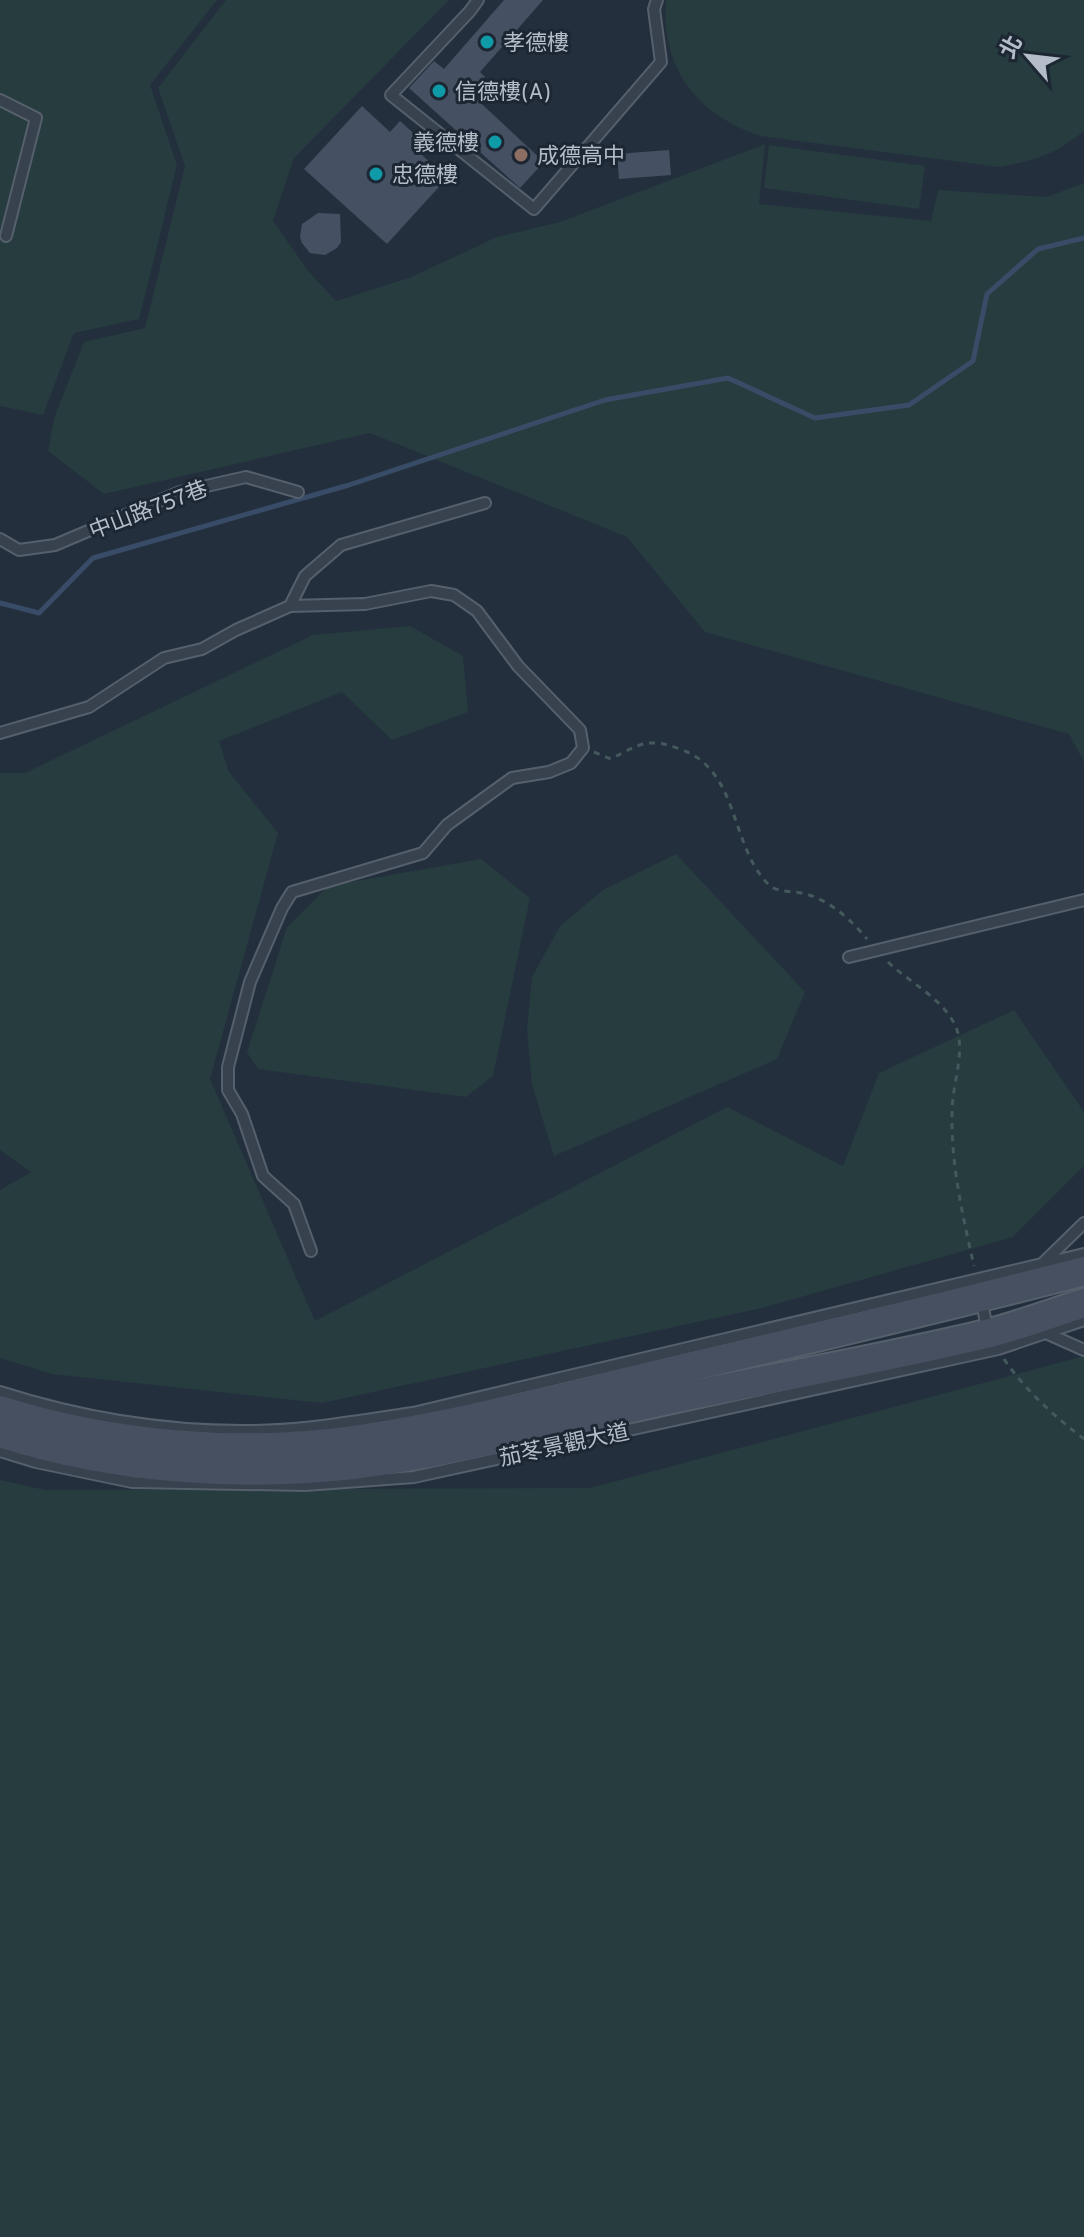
<svg xmlns="http://www.w3.org/2000/svg" width="1084" height="2237" font-family="Overpass,'Noto Sans TC',sans-serif">
  <style>
    .green { fill: #263c3f }
    .lines { fill: none; stroke-linecap: round; stroke-linejoin: round }
    .stream { stroke: #394c67; stroke-width: 5 }
    .building { fill: #455162 }
    .lane-casing { stroke: #565f6c; stroke-width: 14 }
    .secondary-casing { stroke: #565f6c; stroke-width: 32 }
    .path { stroke: #44595c; stroke-width: 3; stroke-dasharray: 6 6; stroke-linecap: butt }
    .lane { stroke: #38414e; stroke-width: 10 }
    .secondary { stroke: #465061; stroke-width: 28 }
    .culture-dot { fill: #0f9aa8; stroke: #1d2633; stroke-width: 3 }
    .education-dot { fill: #8d6e63; stroke: #1d2633; stroke-width: 3 }
    .labels { text-anchor: middle; stroke-width: 6; stroke-linejoin: round; paint-order: stroke }
    .poi-label { font-size: 22px; fill: #b4bcc9; stroke: #1d2633; text-anchor: start }
    .street-label { font-size: 22px; fill: #b4bcc9; stroke: #1d2633 }
  </style>
  <rect width="100%" height="100%" fill="#242f3e"/>
  <g class="green">
    <polygon points="0,0 217,0 150,85 177,165 139,319 74,333 43,415 0,406"/>
    <polygon points="226,0 449,0 294,158 273,221 309,272 336,301 409,278 497,237 560,222 765,144 759,204 931,221 938,190 1047,197 1084,183 1084,762 1069,734 705,632 627,537 370,433 104,494 48,451 54,418 84,342 145,328 185,166 158,88"/>
    <path d="M666,0h418v131c-28,23 -50,30 -85,36l-239,-31c-63,-21 -100,-68 -94,-136z"/>
    <polygon points="769,145 925,166 919,209 764,188"/>
    <polygon points="410,626 463,656 468,712 392,740 342,692 219,741 229,772 278,833 210,1079 315,1321 727,1107 843,1166 879,1073 1014,1010 1084,1112 1084,1166 1013,1237 762,1308 322,1403 52,1374 0,1358 0,1190 31,1172 0,1150 0,773 25,773 313,635"/>
    <polygon points="676,854 805,992 777,1059 554,1156 532,1085 527,1029 532,977 560,926 603,890"/>
    <polygon points="481,859 530,898 493,1076 466,1097 258,1069 247,1052 287,927 328,886"/>
    <polygon points="1084,1356 1084,2237 0,2237 0,1480 45,1490 590,1488"/>
  </g>
  <g class="lines">
    <polyline class="stream" points="0,603 39,613 93,558 349,485 605,400 728,378 815,418 909,405 973,361 987,294 1038,249 1084,238"/>
  </g>
  <g class="building">
    <polygon points="504,0 543,0 480,72 485,77 471,94 544,162 520,188 409,88 434,61 444,69"/>
    <polygon points="362,106 390,132 400,121 429,147 422,155 447,178 387,244 304,169"/>
    <polygon points="669,150 671,175 619,179 617,154"/>
    <polygon points="318,213 340,214 341,242 337,248 325,255 310,253 302,243 300,237 302,224"/>
  </g>
  <g class="lines">
    <g class="lane-casing">
      <g id="lane">
        <polyline points="478,0 470,11 391,95 534,209 661,62 654,9 657,0"/>
        <polyline points="0,100 36,118 6,236"/>
        <polyline points="0,539 19,550 55,545 180,492 246,477 298,492"/>
        <polyline points="290,606 305,576 341,545 485,503"/>
        <polyline points="0,733 89,707 164,658 202,649 236,630 290,606 365,604 431,591 454,595 477,611 518,666 580,730 583,748 571,763 549,772 512,778 447,825 423,853 292,892 282,908 250,982 228,1067 228,1090 242,1114 263,1176 294,1204 311,1251"/>
        <polyline points="849,957 1084,900"/>
        <polyline points="1042,1264 1084,1223"/>
        <polyline points="981,1298 988,1333"/>
        <polyline points="1046,1333 1084,1350"/>
        <path d="M0,1392c78,25 160,39 242,39 58,1 115,-10 171,-18l671,-159"/>
        <polyline points="0,1451 36,1462 132,1482 305,1485 414,1477 998,1349 1084,1320"/>
      </g>
    </g>
    <g class="secondary-casing">
      <g id="secondary">
        <path d="M0,1410c112,35 237,46 353,30 108,-16 214,-44 319,-69 138,-32 275,-65 412,-100"/>
        <path d="M0,1433c113,36 235,45 353,32 107,-13 213,-44 319,-66 105,-22 210,-40 314,-65 33,-8 66,-21 98,-31"/>
      </g>
    </g>
    <g class="path">
      <path d="M594,752l17,7c28,-15 37,-22 69,-10 60,21 49,95 88,135 9,10 29,6 41,11 24,8 42,25 58,44"/>
      <path d="M888,962c22,21 53,35 67,63 10,20 1,50 -2,72 -5,55 9,116 21,169"/>
      <path d="M1004,1359c21,31 50,57 80,80"/>
    </g>
    <use href="#lane" class="lane"/>
    <use href="#secondary" class="secondary"/>
  </g>
  <g class="culture-dot">
    <circle cx="487" cy="42" r="8"/>
    <circle cx="439" cy="91" r="8"/>
    <circle cx="495" cy="142" r="8"/>
    <circle cx="376" cy="174" r="8"/>
  </g>
  <circle class="education-dot" cx="521" cy="155" r="8"/>
  <g class="labels">
    <g class="poi-label">
      <text x="503" y="50">孝德樓</text>
      <text x="455" y="99">信德樓(A)</text>
      <text x="479" y="150" text-anchor="end">義德樓</text>
      <text x="537" y="163">成德高中</text>
      <text x="392" y="182">忠德樓</text>
    </g>
    <g class="street-label">
      <text transform="translate(148 509) rotate(-21)" y="8">中山路757巷</text>
      <text transform="translate(564 1444) rotate(-12)" y="8">茄苳景觀大道</text>
    </g>
  </g>
  <g transform="translate(1028 56) rotate(298)" stroke="#1d2633" stroke-width="6" paint-order="stroke">
  <path d="M0-6L14 30L0 20L-14 30Z" fill="#b4bcc9"/>
  <text y="-12" font-size="22" font-weight="bold" text-anchor="middle" fill="#b4bcc9">北</text>
  </g>
</svg>
